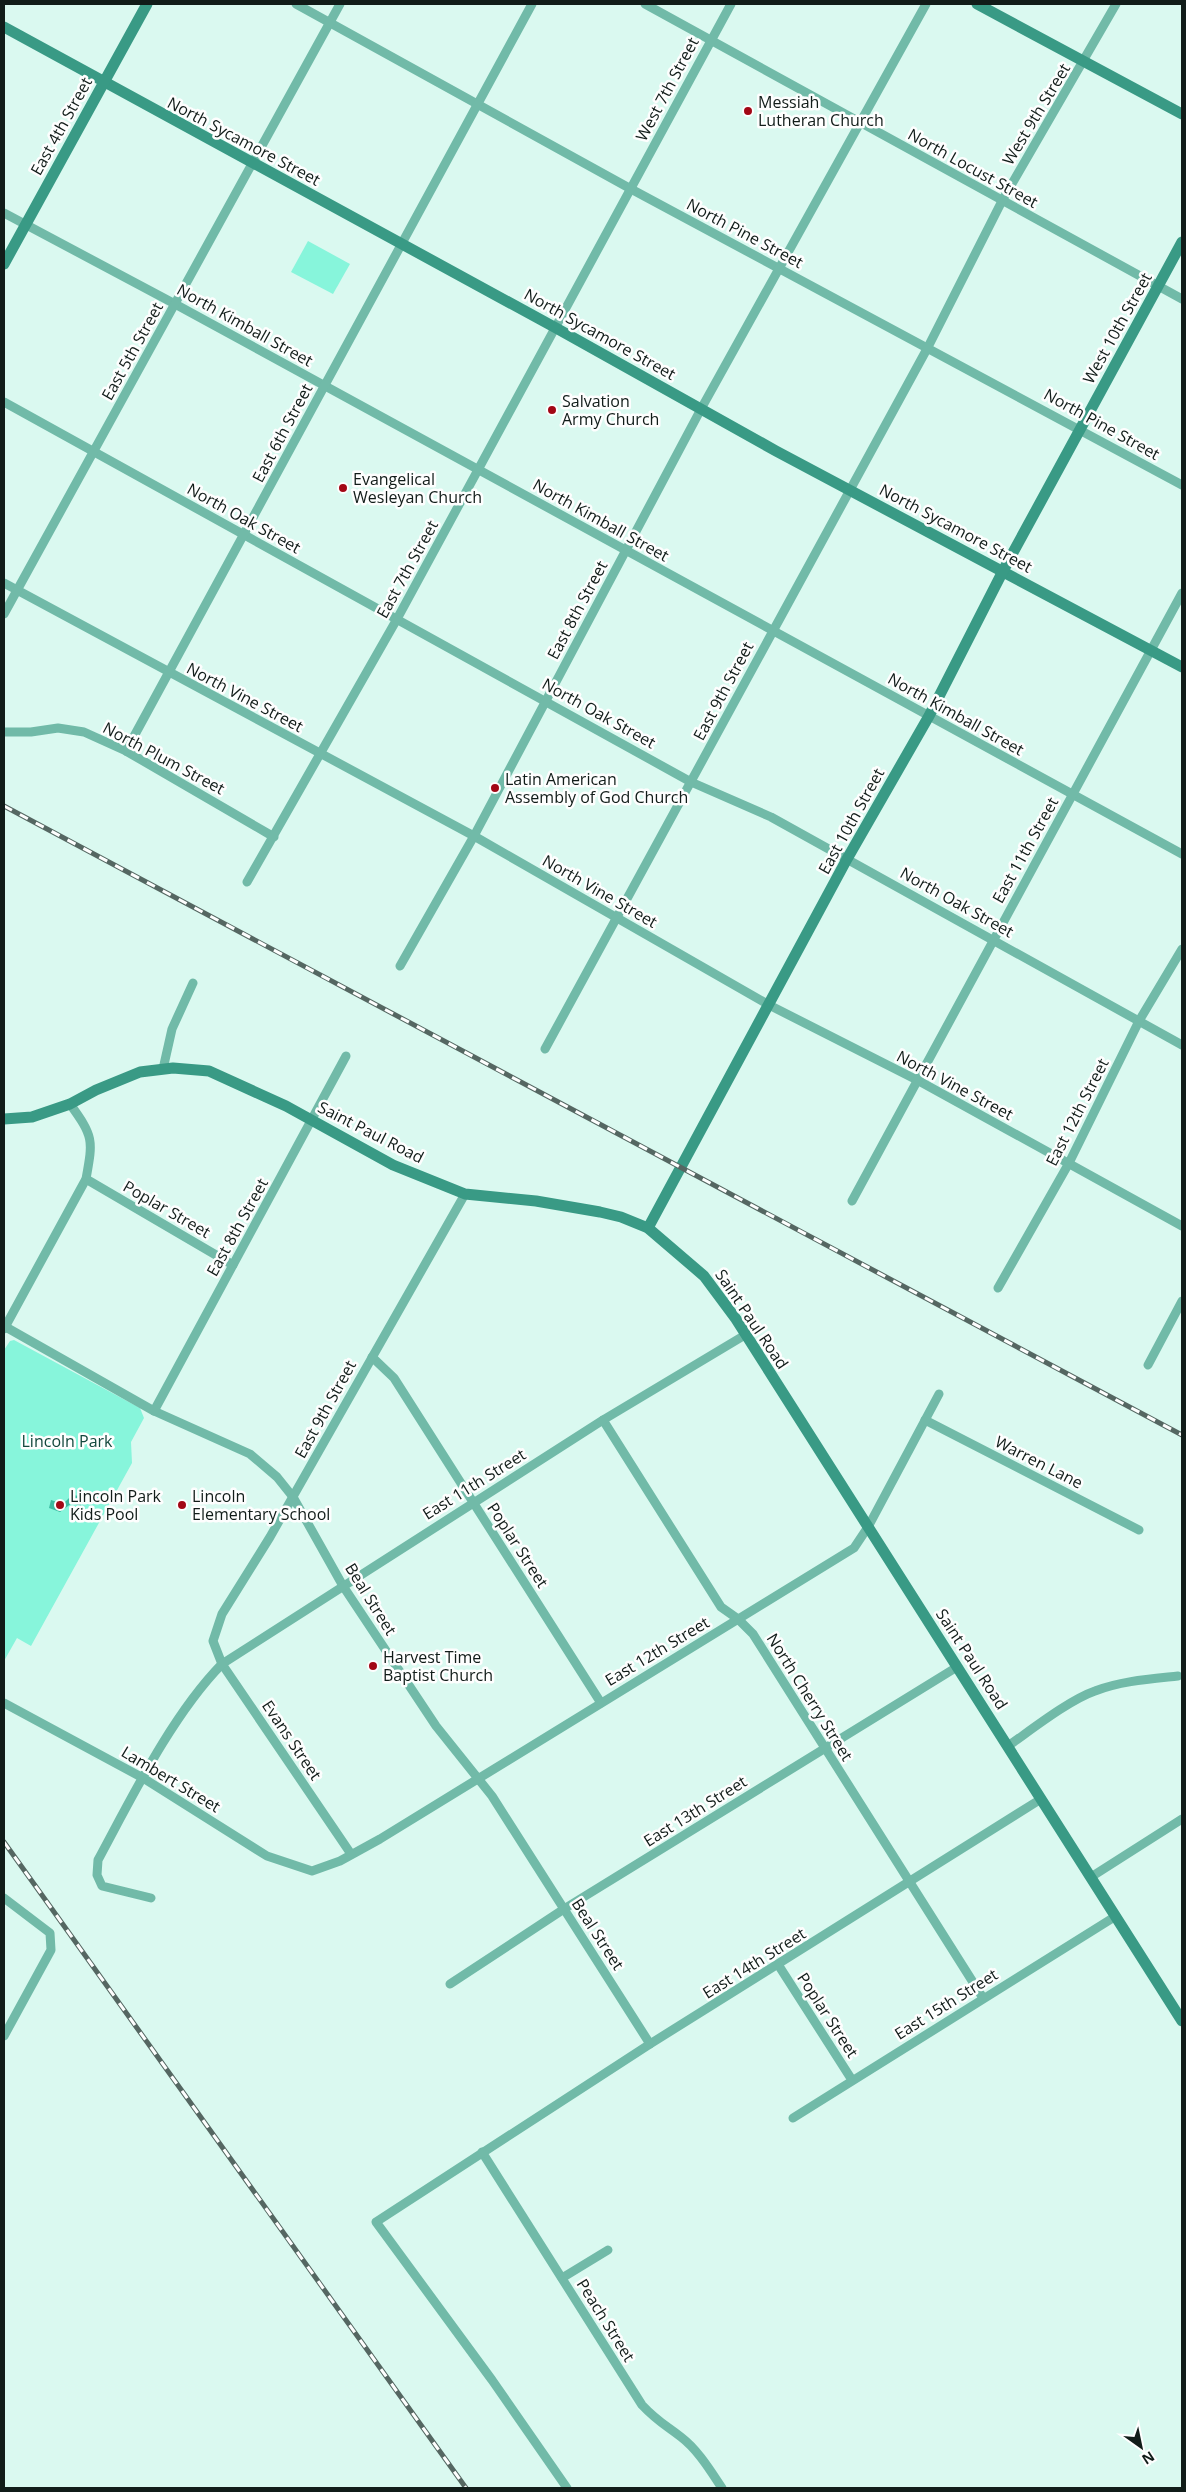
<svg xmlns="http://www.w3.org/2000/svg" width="1186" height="2492" font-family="'Open Sans',sans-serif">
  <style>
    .green { fill: #87f5db }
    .water { fill: #3cbba1 }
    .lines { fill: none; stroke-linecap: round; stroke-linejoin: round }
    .street { stroke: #71baa8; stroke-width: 9 }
    .secondary { stroke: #399a85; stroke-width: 11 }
    .rail-casing { stroke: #556762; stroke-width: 5 }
    .rail { stroke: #fefefe; stroke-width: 3; stroke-dasharray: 9; stroke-linecap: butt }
    .poi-dot { fill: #a20715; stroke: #fefefe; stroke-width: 2 }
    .labels { text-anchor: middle; stroke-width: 5; stroke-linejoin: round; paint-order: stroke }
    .street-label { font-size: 16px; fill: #111c19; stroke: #fefefe }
    .poi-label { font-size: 16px; fill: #111c19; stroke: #fefefe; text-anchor: start }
    .park-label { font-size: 16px; fill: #13483d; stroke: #fefefe }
  </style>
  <rect width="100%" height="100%" fill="#daf9f0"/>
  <g class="green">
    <polygon points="308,241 350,264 333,294 291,272"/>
    <polygon points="14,1340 140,1408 144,1418 131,1442 132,1463 31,1646 17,1638 4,1661 4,1350 10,1341"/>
  </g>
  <polygon class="water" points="72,1495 80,1496 81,1506 72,1503 60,1512 49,1508 51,1500 63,1504"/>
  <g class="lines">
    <g class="street">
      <polyline points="296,4 631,189 1182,485"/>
      <polyline points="645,4 1182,299"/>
      <polyline points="4,213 175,304 1182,854"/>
      <polyline points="4,402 691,782 771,817 1182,1045"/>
      <polyline points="4,583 474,836 769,1005 919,1081 1182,1226"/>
      <polyline points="4,614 340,4"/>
      <polyline points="4,732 31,732 58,728 84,732 126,751 274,837"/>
      <polyline points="126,751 532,4"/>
      <polyline points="247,882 397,619 731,4"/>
      <polyline points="400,966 474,836 701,409 926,4"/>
      <polyline points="545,1049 928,347 1002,201 1116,4"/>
      <polyline points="163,1069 172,1029 193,983"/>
      <polyline points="86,1179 233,1265"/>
      <polyline points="852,1201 1182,593"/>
      <polyline points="998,1288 1069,1163 1139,1021 1182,949"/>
      <polyline points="4,1326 154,1411 250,1454 277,1477 293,1497 343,1586 436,1726 492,1796 650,2044"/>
      <path d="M4,1329l82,-150c7,-39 8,-42 -16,-75"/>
      <polyline points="372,1357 394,1378 601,1703"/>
      <polyline points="1148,1365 1182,1301"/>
      <polyline points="154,1411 346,1056"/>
      <polyline points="603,1420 721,1607 738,1619 753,1634 983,1998"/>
      <polyline points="925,1420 1139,1530"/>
      <polyline points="4,1703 143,1778 267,1856 312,1871 340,1861 380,1839 854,1548 868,1527 939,1394"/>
      <path d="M1008,1746c23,-16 61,-46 87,-55 26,-10 55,-12 83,-15"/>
      <polyline points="351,1854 222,1664 213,1641 222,1614 270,1537 465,1194"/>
      <polyline points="1091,1877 1182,1819"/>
      <polyline points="4,1898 50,1933 51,1950 4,2036"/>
      <path d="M151,1898l-49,-12 -5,-11 1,-15c34,-63 74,-145 124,-196l381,-244 142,-85"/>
      <polyline points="779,1966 852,2080"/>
      <polyline points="450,1984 564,1909 957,1667"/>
      <polyline points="793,2118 1116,1916"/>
      <path d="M482,2152l160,253c15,16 22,19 39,32 17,13 29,33 41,51"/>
      <polyline points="562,2278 608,2250"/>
      <polyline points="567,2488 492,2380 376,2222 650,2044 1041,1799"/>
    </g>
    <g class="secondary">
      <polyline points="977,4 1182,114"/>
      <polyline points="4,27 556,328 776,451 1182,667"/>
      <polyline points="4,264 147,4"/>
      <polyline points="4,1119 32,1117 70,1104 96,1090 140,1072 173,1068 209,1071 286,1106 393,1165 465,1194 536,1201 600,1212 621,1217 648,1228 704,1276 736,1319 1182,2021"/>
      <polyline points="648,1228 847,859 929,716 1003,571 1182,242"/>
    </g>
    <g class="rail-casing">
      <g id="rail">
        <polyline points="4,806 1182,1435"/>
        <polyline points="4,1842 466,2488"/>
      </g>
    </g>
    <use href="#rail" class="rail"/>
  </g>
  <g class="poi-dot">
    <circle cx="748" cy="111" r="5"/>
    <circle cx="552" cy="410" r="5"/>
    <circle cx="343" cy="488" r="5"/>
    <circle cx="495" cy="788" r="5"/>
    <circle cx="60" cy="1505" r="5"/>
    <circle cx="182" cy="1505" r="5"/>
    <circle cx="373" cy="1666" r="5"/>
  </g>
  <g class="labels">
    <g class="street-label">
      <text transform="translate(667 89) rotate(-62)" y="6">West 7th Street</text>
      <text transform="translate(1036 114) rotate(-59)" y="6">West 9th Street</text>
      <text transform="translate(61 126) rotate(-61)" y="6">East 4th Street</text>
      <text transform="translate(244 141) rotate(28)" y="6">North Sycamore Street</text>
      <text transform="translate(973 168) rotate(29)" y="6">North Locust Street</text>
      <text transform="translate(745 233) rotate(28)" y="6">North Pine Street</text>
      <text transform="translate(245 325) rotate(29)" y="6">North Kimball Street</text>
      <text transform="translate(1117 328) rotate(-61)" y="6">West 10th Street</text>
      <text transform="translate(600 334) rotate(29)" y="6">North Sycamore Street</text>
      <text transform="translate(132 351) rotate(-61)" y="6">East 5th Street</text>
      <text transform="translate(1102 424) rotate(29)" y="6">North Pine Street</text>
      <text transform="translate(282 433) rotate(-62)" y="6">East 6th Street</text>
      <text transform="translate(244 518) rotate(29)" y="6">North Oak Street</text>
      <text transform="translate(601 520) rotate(29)" y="6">North Kimball Street</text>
      <text transform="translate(956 528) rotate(28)" y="6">North Sycamore Street</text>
      <text transform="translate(407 569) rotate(-61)" y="6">East 7th Street</text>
      <text transform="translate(577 610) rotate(-62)" y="6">East 8th Street</text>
      <text transform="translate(723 691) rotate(-62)" y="6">East 9th Street</text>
      <text transform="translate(245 697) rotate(28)" y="6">North Vine Street</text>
      <text transform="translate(599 713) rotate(29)" y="6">North Oak Street</text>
      <text transform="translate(956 714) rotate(29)" y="6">North Kimball Street</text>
      <text transform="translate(164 758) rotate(28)" y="6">North Plum Street</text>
      <text transform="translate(851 821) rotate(-61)" y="6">East 10th Street</text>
      <text transform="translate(1025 850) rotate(-61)" y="6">East 11th Street</text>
      <text transform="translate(600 891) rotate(30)" y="6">North Vine Street</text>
      <text transform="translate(957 902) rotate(29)" y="6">North Oak Street</text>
      <text transform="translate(955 1085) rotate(28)" y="6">North Vine Street</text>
      <text transform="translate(1077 1112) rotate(-63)" y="6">East 12th Street</text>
      <text transform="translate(371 1132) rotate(27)" y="6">Saint Paul Road</text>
      <text transform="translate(167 1209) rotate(30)" y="6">Poplar Street</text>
      <text transform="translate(237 1227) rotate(-61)" y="6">East 8th Street</text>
      <text transform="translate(752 1319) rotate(56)" y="6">Saint Paul Road</text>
      <text transform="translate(325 1409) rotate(-61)" y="6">East 9th Street</text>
      <text transform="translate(1039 1462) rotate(27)" y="6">Warren Lane</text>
      <text transform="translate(474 1484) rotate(-32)" y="6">East 11th Street</text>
      <text transform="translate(518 1545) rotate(57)" y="6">Poplar Street</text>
      <text transform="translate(371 1599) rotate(58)" y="6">Beal Street</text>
      <text transform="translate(657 1651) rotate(-31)" y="6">East 12th Street</text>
      <text transform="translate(972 1659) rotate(57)" y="6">Saint Paul Road</text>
      <text transform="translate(810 1697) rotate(58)" y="6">North Cherry Street</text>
      <text transform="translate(292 1740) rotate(56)" y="6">Evans Street</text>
      <text transform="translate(171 1779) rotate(31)" y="6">Lambert Street</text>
      <text transform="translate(695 1811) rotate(-32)" y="6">East 13th Street</text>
      <text transform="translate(598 1934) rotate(57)" y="6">Beal Street</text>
      <text transform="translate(754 1963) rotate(-32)" y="6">East 14th Street</text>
      <text transform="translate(946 2004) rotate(-32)" y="6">East 15th Street</text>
      <text transform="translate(828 2015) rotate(57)" y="6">Poplar Street</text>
      <text transform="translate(606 2320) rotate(58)" y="6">Peach Street</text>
    </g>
    <g class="poi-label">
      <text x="758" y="108">Messiah<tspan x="758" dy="18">Lutheran Church</tspan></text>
      <text x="562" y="407">Salvation<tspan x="562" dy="18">Army Church</tspan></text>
      <text x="353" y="485">Evangelical<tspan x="353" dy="18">Wesleyan Church</tspan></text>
      <text x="505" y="785">Latin American<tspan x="505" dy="18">Assembly of God Church</tspan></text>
      <text x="70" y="1502">Lincoln Park<tspan x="70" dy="18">Kids Pool</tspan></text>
      <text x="192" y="1502">Lincoln<tspan x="192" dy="18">Elementary School</tspan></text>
      <text x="383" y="1663">Harvest Time<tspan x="383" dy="18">Baptist Church</tspan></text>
    </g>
    <g class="park-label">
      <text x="67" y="1447">Lincoln Park</text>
    </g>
  </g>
  <rect width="1186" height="2492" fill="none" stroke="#111c19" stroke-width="10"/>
  <g transform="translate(1141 2447) rotate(147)" stroke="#fefefe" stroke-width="4" paint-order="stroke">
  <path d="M0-4L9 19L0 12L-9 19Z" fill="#111c19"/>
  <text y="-8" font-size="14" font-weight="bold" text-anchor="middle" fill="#111c19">N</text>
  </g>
</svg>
